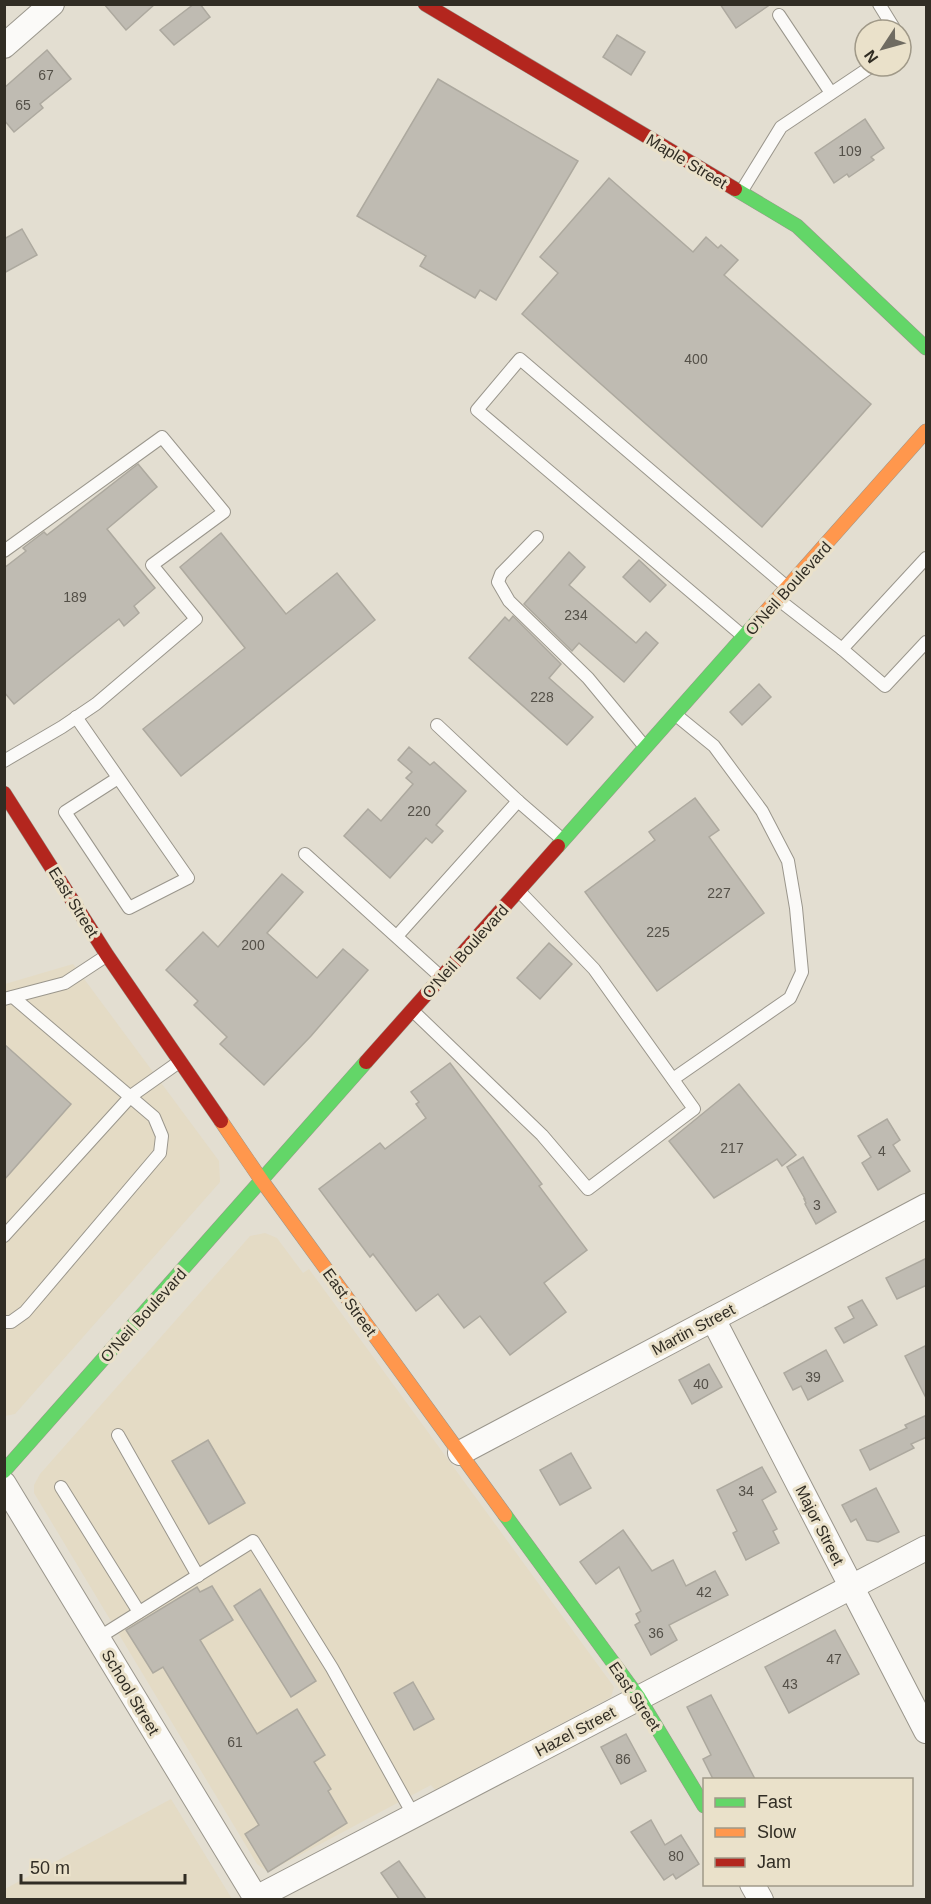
<svg xmlns="http://www.w3.org/2000/svg" width="931" height="1904" font-family="Helvetica,sans-serif">
  <style>
    .built { fill: #e4dbc5 }
    .building { fill: #bfbbb2; stroke: #ada99f; stroke-width: 1.5 }
    .lines { fill: none; stroke-linecap: round; stroke-linejoin: round }
    .lane-casing { stroke: #9a968c; stroke-width: 14 }
    .street-casing { stroke: #9a968c; stroke-width: 26 }
    .fast-casing { stroke: #9a968c; stroke-width: 15 }
    .slow-casing { stroke: #9a968c; stroke-width: 15 }
    .jam-casing { stroke: #9a968c; stroke-width: 15 }
    .lane { stroke: #fbfaf8; stroke-width: 12 }
    .street { stroke: #fbfaf8; stroke-width: 24 }
    .fast { stroke: #63d668; stroke-width: 14 }
    .slow { stroke: #ff974d; stroke-width: 14 }
    .jam { stroke: #b3261e; stroke-width: 14 }
    .labels { text-anchor: middle; stroke-width: 6; stroke-linejoin: round; paint-order: stroke }
    .number-label { font-size: 14px; fill: #545048 }
    .street-label { font-size: 16px; fill: #312d24; stroke: #eae1ca }
  </style>
  <rect width="100%" height="100%" fill="#e3ded1"/>
  <g class="built">
    <polygon points="73,964 219,1161 220,1182 15,1414 5,1416 5,984"/>
    <polygon points="265,1233 277,1238 303,1273 309,1269 614,1687 611,1697 566,1721 435,1790 431,1785 268,1872 257,1864 34,1493 34,1485 40,1474 243,1244 250,1236"/>
    <polygon points="171,1799 232,1899 5,1899 5,1889"/>
  </g>
  <g class="building">
    <polygon points="104,4 155,4 126,30"/>
    <polygon points="194,4 200,4 210,17 174,45 160,30"/>
    <polygon points="720,4 771,4 736,28"/>
    <polygon points="617,35 645,52 631,75 603,57"/>
    <polygon points="47,50 71,79 40,104 43,108 14,132 4,120 4,88"/>
    <polygon points="438,79 578,161 496,300 480,290 475,298 420,266 426,256 357,216"/>
    <polygon points="865,119 884,148 871,157 874,160 849,177 847,174 834,183 815,153"/>
    <polygon points="609,178 693,252 706,237 718,248 721,245 738,260 724,275 871,404 762,527 522,314 558,273 540,257"/>
    <polygon points="22,229 37,255 4,273 4,239"/>
    <polygon points="138,464 157,487 107,529 155,588 134,606 139,613 124,626 119,619 14,704 4,692 4,568 26,551 23,548 44,532 47,535"/>
    <polygon points="221,533 286,614 337,573 375,620 181,776 143,729 245,648 180,567"/>
    <polygon points="569,552 585,567 569,585 636,643 646,632 658,643 624,682 579,643 572,651 524,604"/>
    <polygon points="639,560 666,585 650,602 623,577"/>
    <polygon points="513,616 561,664 549,678 593,717 567,745 469,658 505,617 509,621"/>
    <polygon points="759,684 771,697 742,725 730,712"/>
    <polygon points="409,747 430,765 434,762 466,791 436,825 443,831 432,843 426,838 390,878 344,836 368,809 381,821 413,784 406,778 412,772 398,760"/>
    <polygon points="695,798 719,830 709,837 764,913 657,991 585,892 655,840 649,832"/>
    <polygon points="282,874 303,892 267,933 317,978 343,949 368,970 311,1036 264,1085 220,1044 227,1037 194,1005 198,1001 166,970 203,932 218,947"/>
    <polygon points="549,943 572,964 540,999 517,978"/>
    <polygon points="4,1044 71,1104 4,1180"/>
    <polygon points="450,1063 542,1184 539,1186 587,1250 544,1283 566,1312 510,1355 480,1316 464,1328 438,1294 416,1311 373,1254 370,1257 319,1189 380,1143 385,1149 426,1118 416,1104 419,1102 411,1092"/>
    <polygon points="739,1084 796,1155 782,1166 777,1159 714,1198 669,1141"/>
    <polygon points="887,1119 900,1140 893,1145 910,1171 878,1190 862,1163 871,1157 858,1136"/>
    <polygon points="803,1157 836,1212 816,1224 805,1204 806,1203 804,1199 805,1199 787,1167"/>
    <polygon points="927,1258 927,1285 897,1299 886,1278"/>
    <polygon points="862,1300 877,1325 844,1343 835,1328 854,1318 848,1307"/>
    <polygon points="927,1345 927,1400 905,1356"/>
    <polygon points="826,1350 843,1381 808,1400 801,1386 793,1390 784,1373"/>
    <polygon points="709,1364 722,1387 692,1404 679,1380"/>
    <polygon points="927,1415 927,1437 911,1444 914,1448 870,1470 860,1450 907,1428 905,1425"/>
    <polygon points="208,1440 245,1503 209,1524 172,1461"/>
    <polygon points="571,1453 591,1488 560,1505 540,1470"/>
    <polygon points="762,1467 776,1492 762,1500 777,1529 773,1531 779,1543 746,1560 733,1533 737,1531 717,1490"/>
    <polygon points="876,1488 899,1532 878,1542 867,1540 856,1519 851,1522 842,1505"/>
    <polygon points="623,1530 652,1571 673,1560 686,1586 715,1571 728,1595 669,1625 677,1640 651,1655 635,1625 640,1622 636,1614 641,1611 619,1567 596,1584 580,1562"/>
    <polygon points="212,1586 233,1620 200,1640 257,1734 297,1709 325,1755 314,1762 331,1789 328,1791 347,1823 268,1872 245,1834 259,1825 163,1667 153,1673 126,1630 197,1587 200,1592"/>
    <polygon points="260,1589 316,1681 291,1697 234,1606"/>
    <polygon points="835,1630 859,1674 789,1713 765,1667"/>
    <polygon points="413,1682 434,1719 414,1730 394,1693"/>
    <polygon points="711,1695 731,1733 755,1779 713,1779 703,1759 711,1755 687,1707"/>
    <polygon points="626,1734 646,1771 621,1784 601,1747"/>
    <polygon points="651,1820 665,1845 681,1835 699,1864 676,1879 673,1874 664,1880 631,1832"/>
    <polygon points="399,1861 426,1899 399,1899 381,1873"/>
  </g>
  <g class="lines">
    <g class="lane-casing">
      <g id="lane">
        <polyline points="879,4 895,30"/>
        <polyline points="779,15 831,93"/>
        <polyline points="901,39 904,44 901,46"/>
        <polyline points="741,192 781,127 872,66"/>
        <polyline points="537,537 501,574 498,582 509,601 588,678 645,747"/>
        <polyline points="4,551 162,437 224,512 152,565 196,619 96,704 62,727 4,761"/>
        <polyline points="779,600 842,649 926,558"/>
        <polyline points="743,636 477,410 520,359 787,587"/>
        <polyline points="842,649 885,686 926,642"/>
        <polyline points="76,717 188,878 129,908 65,812 118,778"/>
        <polyline points="437,725 518,801"/>
        <polyline points="305,854 441,977"/>
        <polyline points="397,936 518,801 563,840"/>
        <polyline points="4,999 65,983 106,956"/>
        <polyline points="414,1012 542,1135 588,1189 694,1109 594,969 520,892"/>
        <polyline points="673,1079 790,998 802,972 796,908 788,861 762,811 714,746 676,715"/>
        <polyline points="4,1236 131,1096 179,1062"/>
        <polyline points="4,1322 11,1322 25,1312 160,1153 162,1136 154,1117 13,997"/>
        <polyline points="118,1435 198,1576"/>
        <polyline points="61,1487 139,1612"/>
        <polyline points="98,1638 253,1541 332,1668 414,1816"/>
      </g>
    </g>
    <g class="street-casing">
      <g id="street">
        <polyline points="4,46 52,4"/>
        <polyline points="713,1319 926,1731"/>
        <polyline points="460,1453 926,1206"/>
        <polyline points="4,1484 257,1900"/>
        <polyline points="752,1884 761,1900"/>
        <polyline points="256,1898 926,1548"/>
      </g>
    </g>
    <g class="fast-casing">
      <g id="fast">
        <polyline points="735,189 797,226 926,348"/>
        <polyline points="558,846 761,617"/>
        <polyline points="4,1471 366,1062"/>
        <polyline points="505,1515 639,1698 704,1806"/>
      </g>
    </g>
    <g class="slow-casing">
      <g id="slow">
        <polyline points="761,617 926,431"/>
        <polyline points="221,1121 262,1181 505,1515"/>
      </g>
    </g>
    <g class="jam-casing">
      <g id="jam">
        <polyline points="425,4 735,189"/>
        <polyline points="4,793 107,955 221,1121"/>
        <polyline points="366,1062 558,846"/>
      </g>
    </g>
    <use href="#lane" class="lane"/>
    <use href="#street" class="street"/>
    <use href="#fast" class="fast"/>
    <use href="#slow" class="slow"/>
    <use href="#jam" class="jam"/>
  </g>
  <g class="labels">
    <g class="number-label">
      <text x="46" y="80">67</text>
      <text x="23" y="110">65</text>
      <text x="850" y="156">109</text>
      <text x="696" y="364">400</text>
      <text x="75" y="602">189</text>
      <text x="576" y="620">234</text>
      <text x="542" y="702">228</text>
      <text x="419" y="816">220</text>
      <text x="719" y="898">227</text>
      <text x="658" y="937">225</text>
      <text x="253" y="950">200</text>
      <text x="732" y="1153">217</text>
      <text x="882" y="1156">4</text>
      <text x="817" y="1210">3</text>
      <text x="813" y="1382">39</text>
      <text x="701" y="1389">40</text>
      <text x="746" y="1496">34</text>
      <text x="704" y="1597">42</text>
      <text x="656" y="1638">36</text>
      <text x="834" y="1664">47</text>
      <text x="790" y="1689">43</text>
      <text x="235" y="1747">61</text>
      <text x="623" y="1764">86</text>
      <text x="676" y="1861">80</text>
    </g>
    <g class="street-label">
      <text transform="translate(687 161) rotate(31)" y="6">Maple Street</text>
      <text transform="translate(788 588) rotate(-48)" y="6">O'Neil Boulevard</text>
      <text transform="translate(74 902) rotate(58)" y="6">East Street</text>
      <text transform="translate(465 951) rotate(-48)" y="6">O'Neil Boulevard</text>
      <text transform="translate(350 1302) rotate(54)" y="6">East Street</text>
      <text transform="translate(143 1315) rotate(-48)" y="6">O'Neil Boulevard</text>
      <text transform="translate(693 1329) rotate(-28)" y="6">Martin Street</text>
      <text transform="translate(820 1525) rotate(63)" y="6">Major Street</text>
      <text transform="translate(131 1692) rotate(59)" y="6">School Street</text>
      <text transform="translate(635 1696) rotate(56)" y="6">East Street</text>
      <text transform="translate(575 1731) rotate(-28)" y="6">Hazel Street</text>
    </g>
  </g>
  <rect width="931" height="1904" fill="none" stroke="#312d24" stroke-width="12"/>
  <rect x="703" y="1778" width="210" height="108" fill="#eae1ca" stroke="#a09988" stroke-width="1.5"/>
  <rect x="715" y="1798" width="30" height="9" fill="#63d668" stroke="#a09988" stroke-width="1.5"/>
  <text x="757" y="1808" font-size="18" fill="#312d24">Fast</text>
  <rect x="715" y="1828" width="30" height="9" fill="#ff974d" stroke="#a09988" stroke-width="1.5"/>
  <text x="757" y="1838" font-size="18" fill="#312d24">Slow</text>
  <rect x="715" y="1858" width="30" height="9" fill="#b3261e" stroke="#a09988" stroke-width="1.5"/>
  <text x="757" y="1868" font-size="18" fill="#312d24">Jam</text>
  <g transform="translate(883 48) rotate(234)"><circle r="28" fill="#eae1ca" stroke="#a09988" stroke-width="1.5"/>
  <path d="M0-4.5L10 22L0 15L-10 22Z" fill="#6f6b61"/>
  <text y="-9" font-size="16" font-weight="bold" text-anchor="middle" fill="#312d24">N</text>
  </g>
  <path d="M21 1874v9h164v-9" fill="none" stroke="#312d24" stroke-width="3"/>
  <text x="30" y="1874" font-size="18" fill="#312d24" stroke="#eae1ca" stroke-width="4.5" paint-order="stroke">50 m</text>
</svg>
